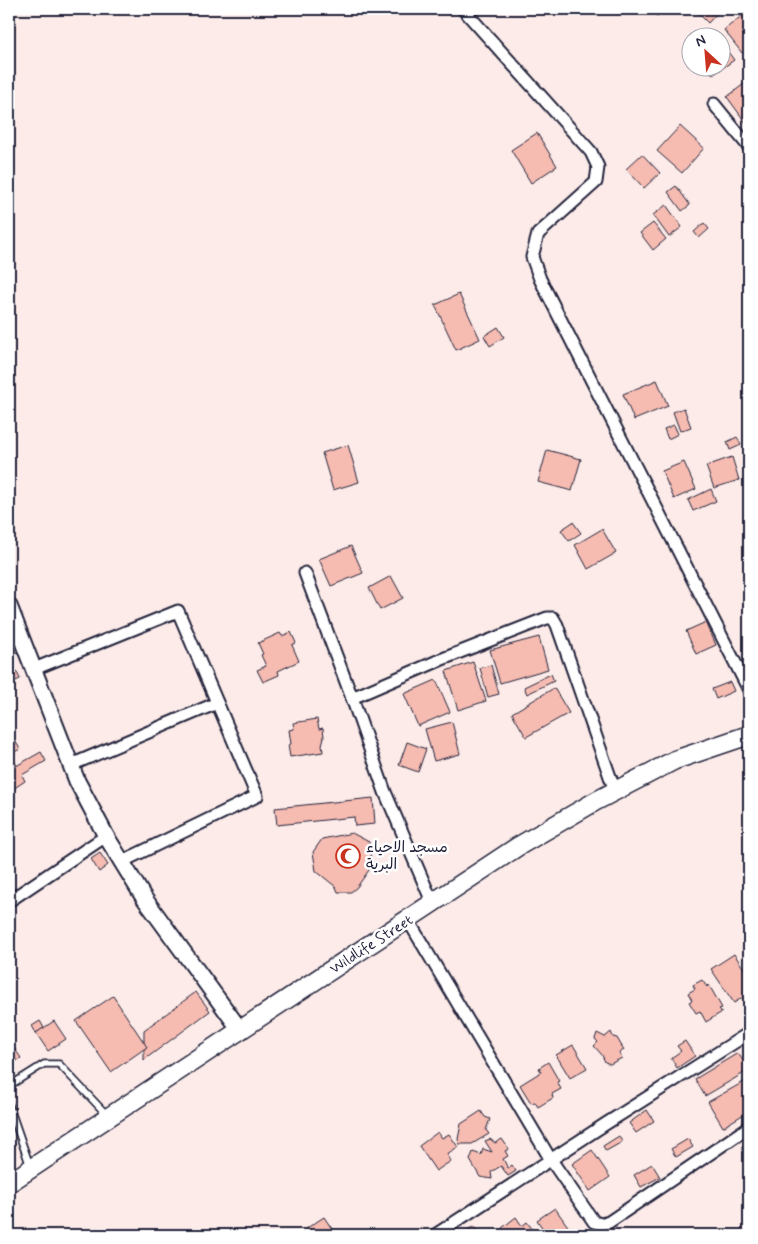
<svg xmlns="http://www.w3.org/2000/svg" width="758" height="1244" font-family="Mynerve,'Playpen Sans Arabic',sans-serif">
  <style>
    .building { fill: #f6bbb1; stroke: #22223b }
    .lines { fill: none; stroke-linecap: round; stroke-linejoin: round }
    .service-casing { stroke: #22223b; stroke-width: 9 }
    .minor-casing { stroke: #22223b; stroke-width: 15 }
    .secondary-casing { stroke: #22223b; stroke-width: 19 }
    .primary-casing { stroke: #22223b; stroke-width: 21 }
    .service { stroke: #fff; stroke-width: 5.5 }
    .minor { stroke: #fff; stroke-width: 11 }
    .secondary { stroke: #fff; stroke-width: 15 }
    .primary { stroke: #fff; stroke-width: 18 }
    .labels { text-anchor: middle; stroke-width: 5; stroke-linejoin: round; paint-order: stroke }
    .poi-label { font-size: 15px; fill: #22223b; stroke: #fff; text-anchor: start }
    .street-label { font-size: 15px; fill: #22223b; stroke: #fff }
  </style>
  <rect width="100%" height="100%" fill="#fcebe8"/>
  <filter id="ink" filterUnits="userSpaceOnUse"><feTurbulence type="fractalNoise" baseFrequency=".02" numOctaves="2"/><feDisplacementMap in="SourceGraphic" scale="10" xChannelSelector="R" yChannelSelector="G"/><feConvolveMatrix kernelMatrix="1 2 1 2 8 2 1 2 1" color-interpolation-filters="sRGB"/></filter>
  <g filter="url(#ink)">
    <g class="building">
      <polygon points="649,9 665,9 657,16"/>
      <polygon points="694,9 721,9 708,23"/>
      <polygon points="749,10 749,47 742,53 724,30"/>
      <polygon points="713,31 718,38 704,38"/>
      <polygon points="720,41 734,60 713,75 708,68 720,68"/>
      <polygon points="749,80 749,127 727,97"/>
      <polygon points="680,126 704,148 682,173 657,151"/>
      <polygon points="537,133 557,166 531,183 511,150"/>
      <polygon points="642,154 660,173 644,188 626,169"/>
      <polygon points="676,186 690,205 682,211 668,192"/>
      <polygon points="666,205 682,227 669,237 653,215"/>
      <polygon points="653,223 666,239 653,250 640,233"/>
      <polygon points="704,223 709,229 699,238 694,232"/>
      <polygon points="459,294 480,339 456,350 435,305"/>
      <polygon points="498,327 504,337 490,346 484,336"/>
      <polygon points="657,380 668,406 634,420 623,394"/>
      <polygon points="684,408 691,427 680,431 673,412"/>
      <polygon points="674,425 678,434 668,439 664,429"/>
      <polygon points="737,437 741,445 730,450 727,442"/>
      <polygon points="348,445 359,482 333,490 322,453"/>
      <polygon points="547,450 581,459 572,491 538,482"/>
      <polygon points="732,457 739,480 714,488 706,466"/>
      <polygon points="684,462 696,489 674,499 662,471"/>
      <polygon points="711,489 716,501 693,511 688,500"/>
      <polygon points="573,522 581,533 569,541 561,530"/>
      <polygon points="602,529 616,553 588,569 575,545"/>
      <polygon points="351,546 363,573 331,586 319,559"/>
      <polygon points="391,576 403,598 380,610 369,588"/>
      <polygon points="706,622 716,645 696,654 686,631"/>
      <polygon points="291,632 296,643 292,645 299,661 278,671 279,675 263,682 257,670 266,666 261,655 263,654 258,643 280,633 282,636"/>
      <polygon points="539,637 548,669 500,683 490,650"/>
      <polygon points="473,662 486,701 458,710 446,671"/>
      <polygon points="13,664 20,679 9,684 9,665"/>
      <polygon points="491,665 499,694 488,697 480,668"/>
      <polygon points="551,674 554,681 527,694 524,687"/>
      <polygon points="436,680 450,712 418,726 404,694"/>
      <polygon points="730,682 734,691 716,699 712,689"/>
      <polygon points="554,688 569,713 526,737 512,713"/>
      <polygon points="317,719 319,729 323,728 324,737 322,745 323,752 290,757 288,745 291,744 289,730 294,729 293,723"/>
      <polygon points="452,722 460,754 434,761 425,729"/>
      <polygon points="14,739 20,749 11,754 17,766 9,770 9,742"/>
      <polygon points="407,742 426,749 418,772 399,765"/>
      <polygon points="41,752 46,761 22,775 25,781 13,789 9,782 9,770"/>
      <polygon points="373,798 375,824 355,826 354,817 277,825 275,808"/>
      <polygon points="352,833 369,842 371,860 374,863 357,887 351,892 338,892 336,887 316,871 313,852 322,839"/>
      <polygon points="100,853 108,865 99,872 91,859"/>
      <polygon points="734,954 749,976 749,993 734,1003 711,969"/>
      <polygon points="702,980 707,987 709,985 722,1008 719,1009 722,1012 706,1022 700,1011 696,1013 689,1002 692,1000 688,993 695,989 693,985"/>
      <polygon points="196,992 210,1011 144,1060 144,1030"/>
      <polygon points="113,996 147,1047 111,1072 76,1021"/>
      <polygon points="40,1021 44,1028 36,1033 32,1026"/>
      <polygon points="54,1021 66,1039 48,1051 36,1033"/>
      <polygon points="611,1032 613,1037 617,1038 624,1050 619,1053 622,1058 610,1064 605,1062 602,1055 594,1046 598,1042 595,1039 597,1033 605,1037"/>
      <polygon points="685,1041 695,1056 677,1068 671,1058 681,1051 677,1046"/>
      <polygon points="10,1042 21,1058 9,1066 9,1043"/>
      <polygon points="573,1045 587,1068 570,1078 556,1055"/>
      <polygon points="738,1053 749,1070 705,1096 695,1079"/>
      <polygon points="548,1062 559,1081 557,1082 561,1089 552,1094 553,1098 538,1107 535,1102 531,1103 520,1085 541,1072 539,1068"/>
      <polygon points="749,1079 749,1111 723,1127 708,1102"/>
      <polygon points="647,1110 654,1121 636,1133 629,1123"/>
      <polygon points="481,1111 485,1117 490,1119 486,1130 489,1134 472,1144 459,1144 458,1139 461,1124"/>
      <polygon points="438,1132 442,1138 449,1134 458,1147 447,1154 451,1161 436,1171 419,1146"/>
      <polygon points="619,1136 622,1142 606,1151 603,1146"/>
      <polygon points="490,1139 495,1143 502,1139 509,1149 505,1151 508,1156 503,1159 508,1168 512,1165 516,1171 508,1176 501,1166 491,1172 492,1179 480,1177 470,1160 473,1152 481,1155 483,1149 492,1152 485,1141"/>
      <polygon points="688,1139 693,1147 676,1157 671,1149"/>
      <polygon points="592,1150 610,1177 590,1191 572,1164"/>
      <polygon points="652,1164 660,1177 641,1187 634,1175"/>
      <polygon points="555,1208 569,1228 559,1235 547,1235 537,1220"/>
      <polygon points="324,1217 336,1235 311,1235 307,1228"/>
      <polygon points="516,1217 522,1226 527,1222 536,1234 507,1235 502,1228"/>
      <polygon points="474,1226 480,1235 449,1235 457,1230 460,1235"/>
    </g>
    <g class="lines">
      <g class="service-casing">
        <g id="service">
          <polyline points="9,1086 44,1064 59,1064 107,1115"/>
          <polyline points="9,1105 30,1166"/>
        </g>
      </g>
      <g class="minor-casing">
        <g id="minor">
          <polyline points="463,9 591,152 598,167 596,182 538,234 532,257 540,279 749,690"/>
          <polyline points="714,104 749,147"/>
          <polyline points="305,573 352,698 385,792 433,904"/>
          <polyline points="34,669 178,611 257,796 121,862"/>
          <polyline points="352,698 440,660 547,618 553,618 557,625 615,791"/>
          <polyline points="71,765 217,703"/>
          <polyline points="9,901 106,836"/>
          <polyline points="408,920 551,1160 594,1222 601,1224 609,1222 749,1127"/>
          <polyline points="435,1235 607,1123 746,1035 749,1036"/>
        </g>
      </g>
      <g class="secondary-casing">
        <polyline id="secondary" points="9,606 77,781 106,836 144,898 241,1031"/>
      </g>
      <g class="primary-casing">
        <polyline id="primary" points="9,1183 517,847 596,801 675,760 749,735"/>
      </g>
      <use href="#service" class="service"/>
      <use href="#minor" class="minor"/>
      <use href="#secondary" class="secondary"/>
      <use href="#primary" class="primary"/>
    </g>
  </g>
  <defs>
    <g id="mosque-ring" transform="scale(1.25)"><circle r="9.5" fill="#fff" stroke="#c8321e" stroke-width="1.5"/><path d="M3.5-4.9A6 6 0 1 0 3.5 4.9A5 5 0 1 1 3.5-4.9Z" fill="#c8321e"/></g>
  </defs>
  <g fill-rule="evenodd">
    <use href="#mosque-ring" x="348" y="856"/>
  </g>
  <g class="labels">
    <g class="poi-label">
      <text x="366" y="852">مسجد الاحياء<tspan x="366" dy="17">البرية</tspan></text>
    </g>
    <g class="street-label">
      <text transform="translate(371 944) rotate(-33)" y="5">Wildlife Street</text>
    </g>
  </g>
  <rect width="758" height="1244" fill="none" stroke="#fff" stroke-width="30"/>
  <rect x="15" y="15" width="728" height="1214" fill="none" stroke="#22223b" stroke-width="2" filter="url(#ink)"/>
  <g transform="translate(706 52) rotate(334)"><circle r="24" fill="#ffffff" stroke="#a7a7b1"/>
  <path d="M0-4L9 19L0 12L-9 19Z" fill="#c8321e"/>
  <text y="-8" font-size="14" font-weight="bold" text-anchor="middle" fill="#22223b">N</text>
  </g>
</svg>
